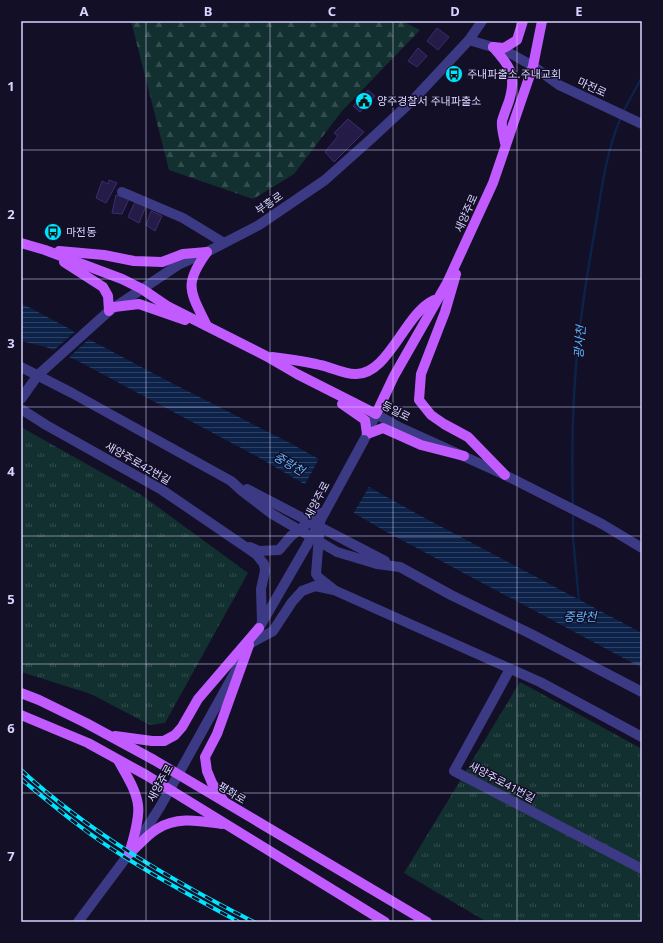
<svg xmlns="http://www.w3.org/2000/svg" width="663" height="943" font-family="'Noto Sans','Noto Sans KR',sans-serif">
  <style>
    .grass { fill: url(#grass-tufts) }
    .forest { fill: url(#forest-firs) }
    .water { fill: url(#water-rules) }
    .pier { fill: #130f26 }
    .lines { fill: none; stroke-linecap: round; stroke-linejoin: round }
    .stream { stroke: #0c2248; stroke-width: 2.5 }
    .building { fill: #241b47; stroke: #3b2d73 }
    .minor { stroke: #3d3a85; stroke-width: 10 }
    .major { stroke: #c25bff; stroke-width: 10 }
    .rail-casing { stroke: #00e5ff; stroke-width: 4 }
    .rail { stroke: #130f26; stroke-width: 2.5; stroke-dasharray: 8; stroke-linecap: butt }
    .minor-bridge { stroke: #3d3a85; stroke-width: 10 }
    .grid { fill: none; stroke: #d9d4ff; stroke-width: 1; stroke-opacity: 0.55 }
    .labels { text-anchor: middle; stroke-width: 3; stroke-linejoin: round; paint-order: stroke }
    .poi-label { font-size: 11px; fill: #d9d4ff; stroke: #130f26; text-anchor: start }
    .street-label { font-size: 11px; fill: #d9d4ff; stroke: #130f26 }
    .water-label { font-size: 12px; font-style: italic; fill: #62b6ff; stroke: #130f26 }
    .neatline { fill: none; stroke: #d9d4ff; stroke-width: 1.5 }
    .grid-label { font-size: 13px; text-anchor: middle; font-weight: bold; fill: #d9d4ff }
  </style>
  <defs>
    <pattern id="grass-tufts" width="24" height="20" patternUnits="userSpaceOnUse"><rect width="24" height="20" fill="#12302f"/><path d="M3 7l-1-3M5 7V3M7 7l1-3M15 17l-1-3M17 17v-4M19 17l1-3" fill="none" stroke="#344d4e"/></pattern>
    <pattern id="forest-firs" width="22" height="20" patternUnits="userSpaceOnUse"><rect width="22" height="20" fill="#12302f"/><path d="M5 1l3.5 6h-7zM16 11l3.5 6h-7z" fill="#344d4e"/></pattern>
    <pattern id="water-rules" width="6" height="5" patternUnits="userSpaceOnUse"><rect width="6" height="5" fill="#0c2248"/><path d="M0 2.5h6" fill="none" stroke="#2f4163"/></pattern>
  </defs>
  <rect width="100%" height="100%" fill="#130f26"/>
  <g class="grass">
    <polygon points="21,427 140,494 248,573 165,723 150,725 91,694 21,672"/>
    <polygon points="520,682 642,749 642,922 487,922 404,873"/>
  </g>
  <polygon class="forest" points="131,21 402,21 420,30 342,111 294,174 253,199 169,170"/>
  <polygon class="water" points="21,303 160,377 290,443 421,516 642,633 642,668 383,530 258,457 78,361 46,347 21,341"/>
  <g class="pier">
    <polygon points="76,331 90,338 67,359 52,352"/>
    <polygon points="320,457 370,485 353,514 304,486"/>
  </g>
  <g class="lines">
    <g class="stream">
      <polyline points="623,112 642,77"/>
      <path d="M573,507c-2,-68 0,-136 10,-203 3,-23 7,-46 11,-69 7,-40 11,-81 27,-118"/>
      <polyline points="573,512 573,538 579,601"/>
    </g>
  </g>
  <g class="building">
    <polygon points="437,28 449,37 438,50 427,41"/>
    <polygon points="418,48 427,56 417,67 408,61"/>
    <polygon points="368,90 375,96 360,112 353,106"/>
    <polygon points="348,119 364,132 334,162 325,152 338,136 334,133"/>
    <polygon points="109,180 117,183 106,203 96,198 102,181 108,184"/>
    <polygon points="116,195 129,199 122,214 112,213"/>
    <polygon points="135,202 146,206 139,223 128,217"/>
    <polygon points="151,211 162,216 155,231 146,225"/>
  </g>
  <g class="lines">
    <g class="minor">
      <polyline points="469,40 506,51 533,66 559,85 642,124"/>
      <polyline points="122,192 183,218 224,243"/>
      <polyline points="21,367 72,393 231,481 242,491 272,514 337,552 377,564 400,567 451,595 531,634 642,692"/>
      <polyline points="21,399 38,375 109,311 178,265 207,252 259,225 325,180 371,139 413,100 469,40 482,21"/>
      <polyline points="21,409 46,425 162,490 256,554 264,564 265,571 261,589 262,622"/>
      <polyline points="365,438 376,414 399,427 505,475 602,524 642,548"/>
      <polyline points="247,489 385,561"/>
      <polyline points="250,547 259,551 279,550 291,536"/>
      <polyline points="318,549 316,574 319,578 333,589"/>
      <polyline points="255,635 307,545"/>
      <polyline points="251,643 273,631 292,602 302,591 315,586 334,590 540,682 642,737"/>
      <polyline points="510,669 454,771 642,869"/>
      <polyline points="78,922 137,843 160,807 239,665"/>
    </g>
    <g class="major">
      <path d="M493,47c17,19 24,28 16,54 -2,6 -5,13 -7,20 -1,7 2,16 3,22"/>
      <polyline points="493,47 504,48 517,40 523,21"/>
      <polyline points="21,243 45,250 122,279 142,289 167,306 266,356 297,374 376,414 394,376 447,283 493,183 533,66 542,21"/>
      <polyline points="59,251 104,255 134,261 162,262 183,254 207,252"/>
      <polyline points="64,262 103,287 108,296 109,311"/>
      <polyline points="456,274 445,312 421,374 419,400 431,415 444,424 468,437 505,475"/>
      <polyline points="114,307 139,304 185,320"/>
      <path d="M207,326c-17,-35 -24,-41 0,-74"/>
      <path d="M272,357c16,2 32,4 48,8 11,2 23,9 35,9 33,2 50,-61 79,-74"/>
      <polyline points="342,404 365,420 367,434 383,428 421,445 464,456"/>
      <polyline points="21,693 39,700 86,723 154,760 427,922"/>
      <polyline points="21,715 88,743 146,775 385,922"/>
      <polyline points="115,736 152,741 164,741 175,735 182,727 198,699 259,628"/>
      <path d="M118,760c7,13 18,29 20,45 2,14 -5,35 -9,49"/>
      <polyline points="223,800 212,783 207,771 205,757 217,734 249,645"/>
      <path d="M129,854c9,-8 18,-19 28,-25 20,-13 43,-8 65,-5"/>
    </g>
    <g class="rail-casing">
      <g id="rail">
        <path d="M21,770c69,63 150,110 233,152"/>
        <path d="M21,779c33,27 66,55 102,77 38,24 77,45 116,66"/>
      </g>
    </g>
    <use href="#rail" class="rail"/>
    <g class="minor-bridge">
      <polyline points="291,536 321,513"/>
      <polyline points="307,545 364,440"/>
      <polyline points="318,549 320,523"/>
    </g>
  </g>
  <path class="grid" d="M146,21v901M270,21v901M393,21v901M517,21v901M21,150h621M21,279h621M21,407h621M21,536h621M21,664h621M21,793h621"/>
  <defs>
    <g id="bus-disc" transform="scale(0.9)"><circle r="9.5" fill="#00e5ff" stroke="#130f26"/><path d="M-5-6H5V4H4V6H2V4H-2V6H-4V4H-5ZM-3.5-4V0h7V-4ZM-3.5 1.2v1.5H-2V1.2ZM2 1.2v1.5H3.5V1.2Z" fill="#111"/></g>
    <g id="civic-disc" transform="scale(0.9)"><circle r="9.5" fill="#00e5ff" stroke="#130f26"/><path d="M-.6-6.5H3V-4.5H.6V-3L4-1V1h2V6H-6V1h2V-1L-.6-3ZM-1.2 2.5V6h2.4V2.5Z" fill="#111"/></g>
  </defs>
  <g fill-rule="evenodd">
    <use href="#bus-disc" x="454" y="74"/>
    <use href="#civic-disc" x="364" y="101"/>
    <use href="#bus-disc" x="53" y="232"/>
  </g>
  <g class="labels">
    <g class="poi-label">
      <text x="467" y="78">주내파출소.주내교회</text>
      <text x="377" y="105">양주경찰서 주내파출소</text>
      <text x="66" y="236">마전동</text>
    </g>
    <g class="street-label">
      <text transform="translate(592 87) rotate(25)" y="4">마전로</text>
      <text transform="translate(269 203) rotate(-34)" y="4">부흥로</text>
      <text transform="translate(466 213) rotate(-66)" y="4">새양주로</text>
      <text transform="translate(396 411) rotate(27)" y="4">동일로</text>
      <text transform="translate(138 463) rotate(30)" y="4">새양주로42번길</text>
      <text transform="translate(317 500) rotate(-62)" y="4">새양주로</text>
      <text transform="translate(502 782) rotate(28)" y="4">새양주로41번길</text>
      <text transform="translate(160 783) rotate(-61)" y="4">새양주로</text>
      <text transform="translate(232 793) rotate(31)" y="4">평화로</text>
    </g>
    <g class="water-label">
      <text transform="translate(580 342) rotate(-86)" y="4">광사천</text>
      <text transform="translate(289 464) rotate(30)" y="4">중랑천</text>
      <text x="580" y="621">중랑천</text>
    </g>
  </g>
  <rect width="663" height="943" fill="none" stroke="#130f26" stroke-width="44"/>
  <rect x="22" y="22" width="619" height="899" class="neatline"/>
  <g class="grid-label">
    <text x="84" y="16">A</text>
    <text x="208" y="16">B</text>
    <text x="332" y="16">C</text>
    <text x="455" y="16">D</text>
    <text x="579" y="16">E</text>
    <text x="11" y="91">1</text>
    <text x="11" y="219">2</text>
    <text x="11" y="348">3</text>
    <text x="11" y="476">4</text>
    <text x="11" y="604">5</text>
    <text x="11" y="733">6</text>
    <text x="11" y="861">7</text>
  </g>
</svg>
